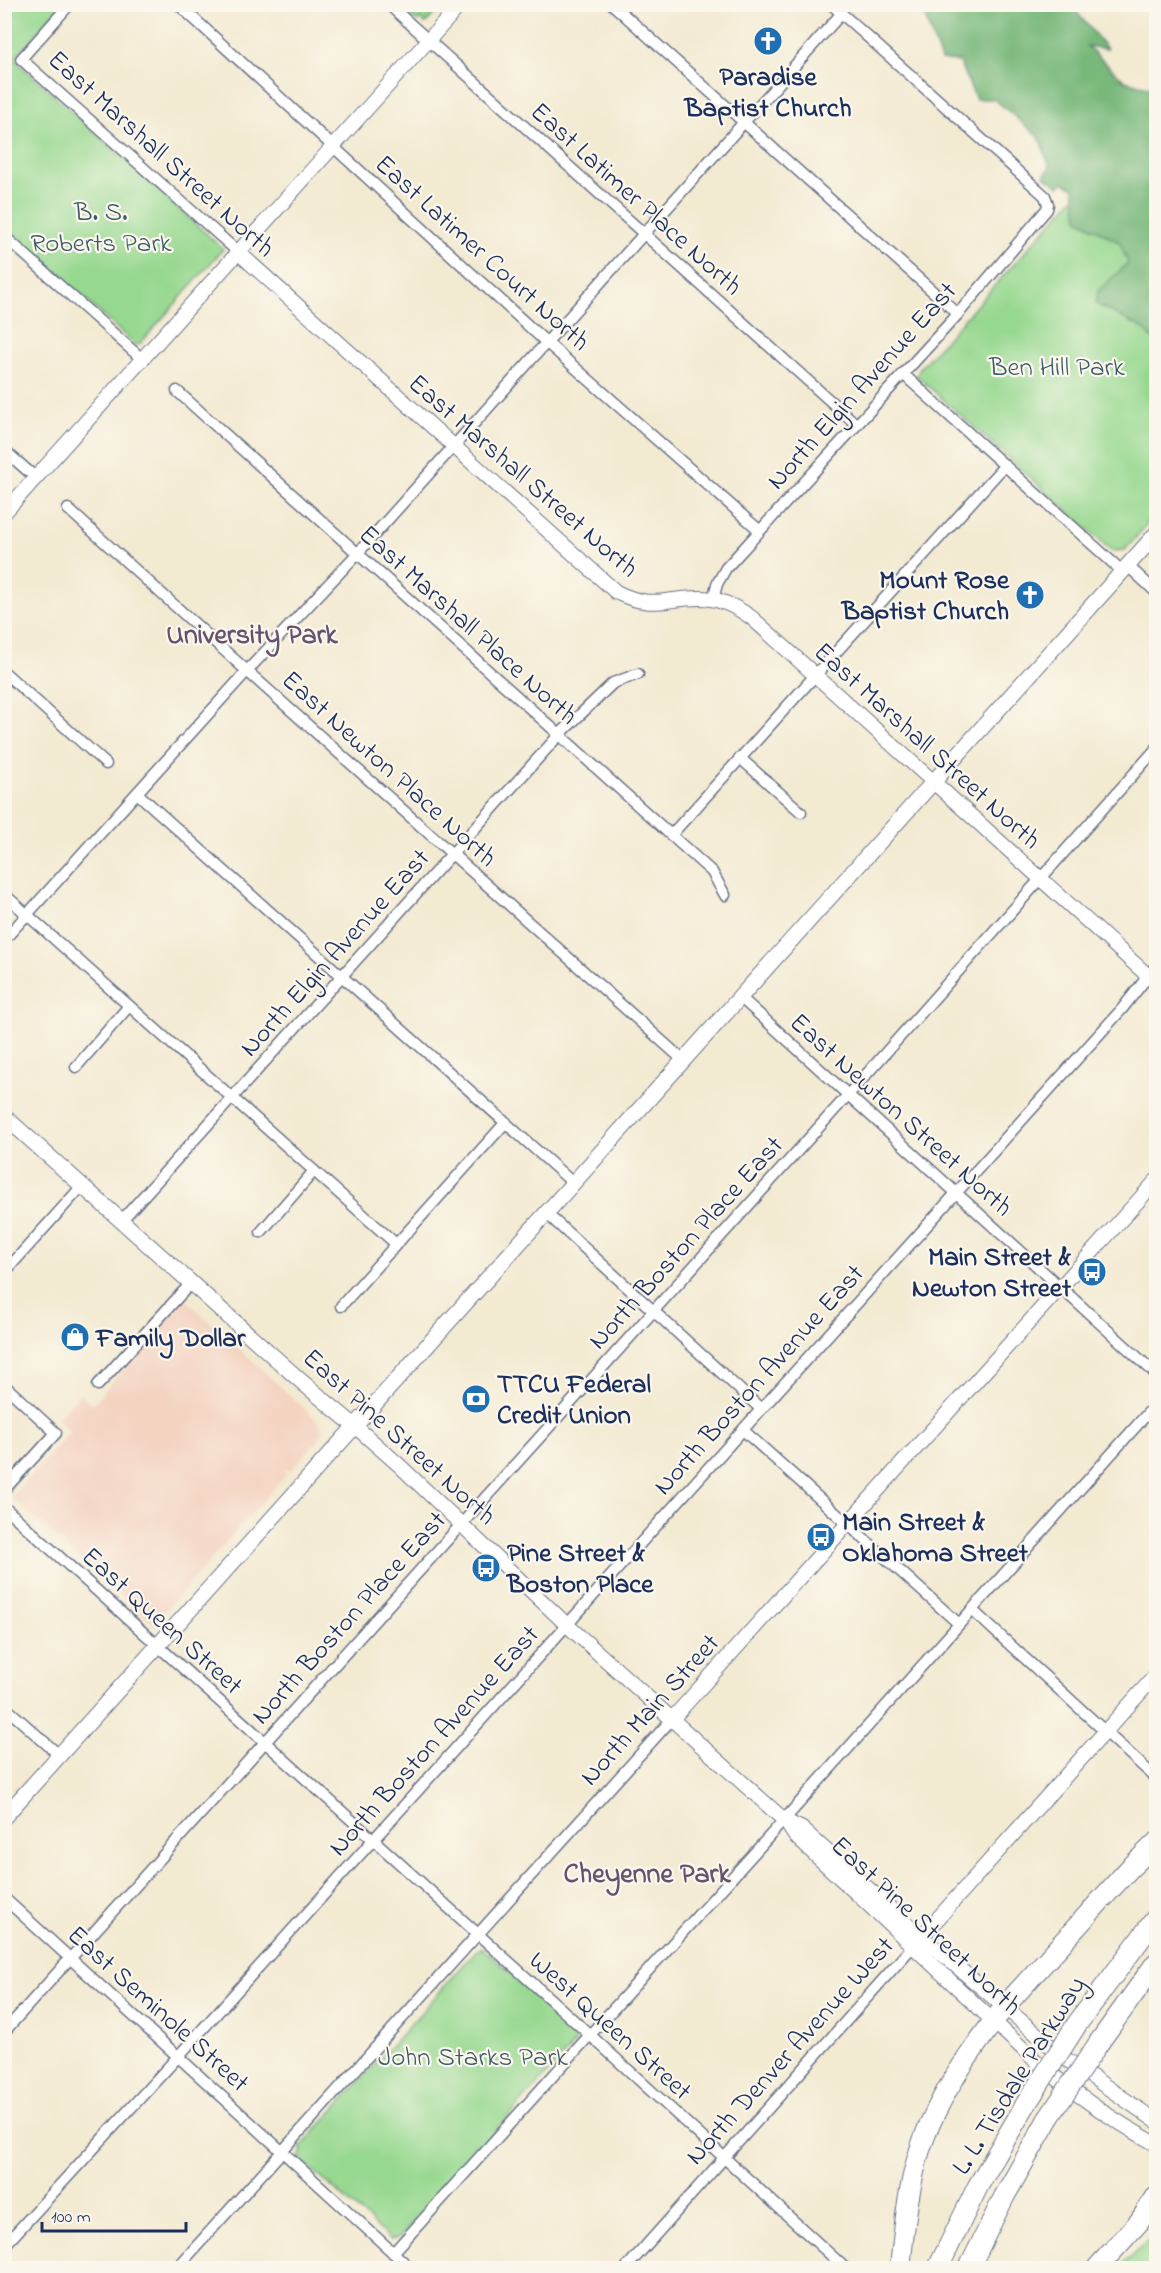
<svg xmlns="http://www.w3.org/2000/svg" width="1161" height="2273" font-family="'Indie Flower',sans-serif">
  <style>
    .built { fill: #f4d3c1 }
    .green { fill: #96d88f; stroke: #588476; stroke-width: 1.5 }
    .forest { fill: #78b87a; stroke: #4a746c; stroke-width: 1.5 }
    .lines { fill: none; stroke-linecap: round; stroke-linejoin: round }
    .minor-casing { stroke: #677087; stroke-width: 13 }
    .tertiary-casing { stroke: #677087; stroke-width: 16 }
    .secondary-casing { stroke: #677087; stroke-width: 17 }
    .motorway-casing { stroke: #677087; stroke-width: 22 }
    .minor { stroke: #fff; stroke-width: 10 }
    .tertiary { stroke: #fff; stroke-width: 14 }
    .secondary { stroke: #fff; stroke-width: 15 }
    .motorway { stroke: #fff; stroke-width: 20 }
    .motorway-bridge-casing { stroke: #677087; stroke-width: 22; stroke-linecap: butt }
    .motorway-bridge { stroke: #fff; stroke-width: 20 }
    .labels { text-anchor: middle; stroke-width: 4.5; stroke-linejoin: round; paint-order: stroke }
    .poi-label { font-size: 27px; font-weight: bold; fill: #1b2f5e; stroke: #fbf7ec; text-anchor: start }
    .street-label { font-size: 27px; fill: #1b2f5e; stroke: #fbf7ec }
    .park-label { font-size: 27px; fill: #3a596a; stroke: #fbf7ec }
    .neighbourhood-label { font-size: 28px; font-weight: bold; fill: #635270; stroke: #fbf7ec }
  </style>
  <rect width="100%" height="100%" fill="#fbf7ec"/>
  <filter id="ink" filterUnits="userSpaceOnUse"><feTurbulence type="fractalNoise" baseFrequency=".0167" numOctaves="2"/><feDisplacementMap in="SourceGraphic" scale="12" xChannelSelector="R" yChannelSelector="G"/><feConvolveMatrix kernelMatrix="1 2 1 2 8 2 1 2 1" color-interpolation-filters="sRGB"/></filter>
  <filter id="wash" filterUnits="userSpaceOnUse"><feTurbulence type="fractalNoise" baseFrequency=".008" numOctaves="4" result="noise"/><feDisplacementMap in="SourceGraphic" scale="24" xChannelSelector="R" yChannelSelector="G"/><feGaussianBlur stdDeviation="1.35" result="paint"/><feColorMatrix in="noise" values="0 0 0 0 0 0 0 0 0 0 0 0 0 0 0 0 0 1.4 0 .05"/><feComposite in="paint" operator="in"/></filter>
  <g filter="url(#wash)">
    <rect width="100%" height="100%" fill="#f3ead2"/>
    <polygon class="built" points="185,1299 319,1422 322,1432 320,1438 290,1471 287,1469 284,1472 287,1474 161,1615 154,1625 11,1497 70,1431 57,1419 80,1394 93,1404"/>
    <g class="green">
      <polygon points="4,5 61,5 14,59 223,249 140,344 135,345 5,226"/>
      <polygon points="398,5 443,5 425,24 420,19 417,22"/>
      <polygon points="1156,107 1156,514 1125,550 1112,551 917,376 920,368"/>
      <polygon points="481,1948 485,1950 573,2030 576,2039 575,2043 400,2237 390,2239 299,2158 302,2151 300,2148 476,1951"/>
      <polygon points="1156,2233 1156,2268 1119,2268"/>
    </g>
    <polygon class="forest" points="914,5 1071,5 1107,49 1087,46 1125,81 1156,89 1156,343 1144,329 1096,304 1098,291 1128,263 1120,243 1078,219 1074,188 1064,182 1059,186 1044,176 1050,167 1039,137 994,99 976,99 959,62 941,60 924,14"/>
  </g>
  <g filter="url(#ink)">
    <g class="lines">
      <g class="minor-casing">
        <g id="minor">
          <polyline points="70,4 21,59 238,252"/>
          <polyline points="178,4 546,342 759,530"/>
          <polyline points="388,4 856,424"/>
          <polyline points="612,4 958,314"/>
          <polyline points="4,236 142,359"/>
          <polyline points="903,374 1123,572"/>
          <polyline points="177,391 712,872 725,895"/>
          <polyline points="4,450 36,478"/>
          <polyline points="68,509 247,671 683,1060"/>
          <polyline points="1128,566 1156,592"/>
          <polyline points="713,600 717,584 726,568 958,314 1047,209 1048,204 1045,196 831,4"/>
          <polyline points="4,672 106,764"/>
          <polyline points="740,758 801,812"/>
          <polyline points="137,793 573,1183"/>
          <polyline points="671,835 1005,465"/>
          <polyline points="4,894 396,1244"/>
          <polyline points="4,940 247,671 357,554 841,14"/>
          <polyline points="740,997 1156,1374"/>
          <polyline points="76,1067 129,1006"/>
          <polyline points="546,1213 761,1409"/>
          <polyline points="121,1221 559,735 613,683 638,674"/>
          <polyline points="261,1232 314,1171"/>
          <polyline points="4,1273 82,1186"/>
          <polyline points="341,1306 506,1122"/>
          <polyline points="4,1385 56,1433 4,1490"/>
          <polyline points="98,1385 191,1283"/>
          <polyline points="743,1430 959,1624"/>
          <polyline points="4,1507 590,2035 845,2268"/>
          <polyline points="972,1610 1156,1778"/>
          <polyline points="4,1706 59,1755"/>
          <polyline points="4,1898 410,2268"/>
          <polyline points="4,2032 848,1095 1156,749"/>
          <polyline points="4,2246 173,2062 1122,1009 1156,966"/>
          <polyline points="393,2253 784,1820 1156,1404"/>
          <polyline points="177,2268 672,1719"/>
          <polyline points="626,2268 913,1946"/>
        </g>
      </g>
      <g class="tertiary-casing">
        <g id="tertiary">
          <path d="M238,252l378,340c36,18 48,6 84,6 20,0 37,9 52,20l404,365"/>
          <polyline points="4,513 461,4"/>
          <polyline points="356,1427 399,1465 567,1625 784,1820 802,1829 922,1937 1066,2059 1156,2121"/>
          <polyline points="672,1719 1156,1181"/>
          <path d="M786,1822l9,14 242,226c36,31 77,59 119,82"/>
          <polyline points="915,1944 1156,1675"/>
        </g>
      </g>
      <g class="secondary-casing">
        <g id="secondary">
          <polyline points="4,1116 302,1382 356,1427"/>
          <polyline points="4,1817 1156,534"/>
        </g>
      </g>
      <g class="motorway-casing">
        <g id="motorway">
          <polyline points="1077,2024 1156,1918"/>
          <polyline points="1100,2041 1156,1963"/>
          <path d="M900,2268c4,-36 7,-72 17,-108 15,-56 53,-108 88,-154l124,-137 27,-26"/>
          <polyline points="938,2268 978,2186 1026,2104"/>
          <polyline points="969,2268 1004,2197 1048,2119"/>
          <polyline points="1097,2268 1139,2222 1156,2197"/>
        </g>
      </g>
      <use href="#minor" class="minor"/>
      <use href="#tertiary" class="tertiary"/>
      <use href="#secondary" class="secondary"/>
      <use href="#motorway" class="motorway"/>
      <g class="motorway-bridge-casing">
        <g id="motorway-bridge">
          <polyline points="1026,2104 1077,2024"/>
          <polyline points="1048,2119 1100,2041"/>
        </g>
      </g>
      <use href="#motorway-bridge" class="motorway-bridge"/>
    </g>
  </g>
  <defs>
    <g id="church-disc" transform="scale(1.5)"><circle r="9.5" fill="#1f6fb2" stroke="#fbf7ec"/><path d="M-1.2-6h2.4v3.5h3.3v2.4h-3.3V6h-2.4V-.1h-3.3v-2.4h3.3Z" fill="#fff"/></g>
    <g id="bus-disc" transform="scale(1.5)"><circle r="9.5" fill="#1f6fb2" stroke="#fbf7ec"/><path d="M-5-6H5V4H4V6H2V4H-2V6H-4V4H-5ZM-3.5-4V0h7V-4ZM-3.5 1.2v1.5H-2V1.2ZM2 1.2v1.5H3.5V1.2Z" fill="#fff"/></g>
    <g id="shop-disc" transform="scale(1.5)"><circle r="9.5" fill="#1f6fb2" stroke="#fbf7ec"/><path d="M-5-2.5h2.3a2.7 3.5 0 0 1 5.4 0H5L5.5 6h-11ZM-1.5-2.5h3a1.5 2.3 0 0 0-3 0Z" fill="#fff"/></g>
    <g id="bank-disc" transform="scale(1.5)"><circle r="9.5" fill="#1f6fb2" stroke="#fbf7ec"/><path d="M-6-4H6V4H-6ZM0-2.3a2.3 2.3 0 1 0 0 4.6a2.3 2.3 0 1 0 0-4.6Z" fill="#fff"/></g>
  </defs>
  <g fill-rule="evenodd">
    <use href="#church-disc" x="768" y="41"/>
    <use href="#church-disc" x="1030" y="595"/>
    <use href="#bus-disc" x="1092" y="1272"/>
    <use href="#shop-disc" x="75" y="1337"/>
    <use href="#bank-disc" x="476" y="1399"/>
    <use href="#bus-disc" x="821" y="1537"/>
    <use href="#bus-disc" x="486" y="1568"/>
  </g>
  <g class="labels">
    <g class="poi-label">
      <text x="768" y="85" text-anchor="middle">Paradise<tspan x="768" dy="31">Baptist Church</tspan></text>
      <text x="1009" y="588" text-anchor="end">Mount Rose<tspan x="1009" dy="31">Baptist Church</tspan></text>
      <text x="1071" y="1265" text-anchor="end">Main Street &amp;<tspan x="1071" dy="31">Newton Street</tspan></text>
      <text x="96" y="1346">Family Dollar</text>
      <text x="497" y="1392">TTCU Federal<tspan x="497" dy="31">Credit Union</tspan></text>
      <text x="842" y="1530">Main Street &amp;<tspan x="842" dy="31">Oklahoma Street</tspan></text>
      <text x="507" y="1561">Pine Street &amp;<tspan x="507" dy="31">Boston Place</tspan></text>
    </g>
    <g class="street-label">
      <text transform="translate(162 153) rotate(42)" y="9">East Marshall Street North</text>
      <text transform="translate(637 198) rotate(42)" y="9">East Latimer Place North</text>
      <text transform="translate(483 252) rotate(42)" y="9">East Latimer Court North</text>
      <text transform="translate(861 385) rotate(-48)" y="9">North Elgin Avenue East</text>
      <text transform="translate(524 475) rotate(41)" y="9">East Marshall Street North</text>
      <text transform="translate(469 624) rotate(42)" y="9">East Marshall Place North</text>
      <text transform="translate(928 745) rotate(42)" y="9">East Marshall Street North</text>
      <text transform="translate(390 768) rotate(42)" y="9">East Newton Place North</text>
      <text transform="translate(334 952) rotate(-48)" y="9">North Elgin Avenue East</text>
      <text transform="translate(902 1114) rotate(42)" y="9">East Newton Street North</text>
      <text transform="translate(685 1242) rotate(-48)" y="9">North Boston Place East</text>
      <text transform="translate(758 1379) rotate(-48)" y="9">North Boston Avenue East</text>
      <text transform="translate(400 1436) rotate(42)" y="9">East Pine Street North</text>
      <text transform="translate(348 1617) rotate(-48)" y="9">North Boston Place East</text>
      <text transform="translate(163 1620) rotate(42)" y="9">East Queen Street</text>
      <text transform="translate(649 1709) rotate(-48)" y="9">North Main Street</text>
      <text transform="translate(433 1740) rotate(-48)" y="9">North Boston Avenue East</text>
      <text transform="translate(927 1925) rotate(43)" y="9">East Pine Street North</text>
      <text transform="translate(159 2008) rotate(42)" y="9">East Seminole Street</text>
      <text transform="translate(611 2025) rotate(42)" y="9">West Queen Street</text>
      <text transform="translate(789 2050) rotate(-48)" y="9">North Denver Avenue West</text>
      <text transform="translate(1018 2075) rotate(-58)" y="9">L. L. Tisdale Parkway</text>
    </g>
    <g class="park-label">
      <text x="101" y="220">B. S.<tspan x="101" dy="31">Roberts Park</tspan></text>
      <text x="1057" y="375">Ben Hill Park</text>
      <text x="473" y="2065">John Starks Park</text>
    </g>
    <g class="neighbourhood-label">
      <text x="252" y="643">University Park</text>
      <text x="647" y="1882">Cheyenne Park</text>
    </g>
  </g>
  <rect width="1161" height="2273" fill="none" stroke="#fbf7ec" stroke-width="24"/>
  <path d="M42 2222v9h144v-9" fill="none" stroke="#1b2f5e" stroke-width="3"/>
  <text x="51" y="2222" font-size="18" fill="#1b2f5e" stroke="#fbf7ec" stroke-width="4.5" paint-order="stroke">100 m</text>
</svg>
